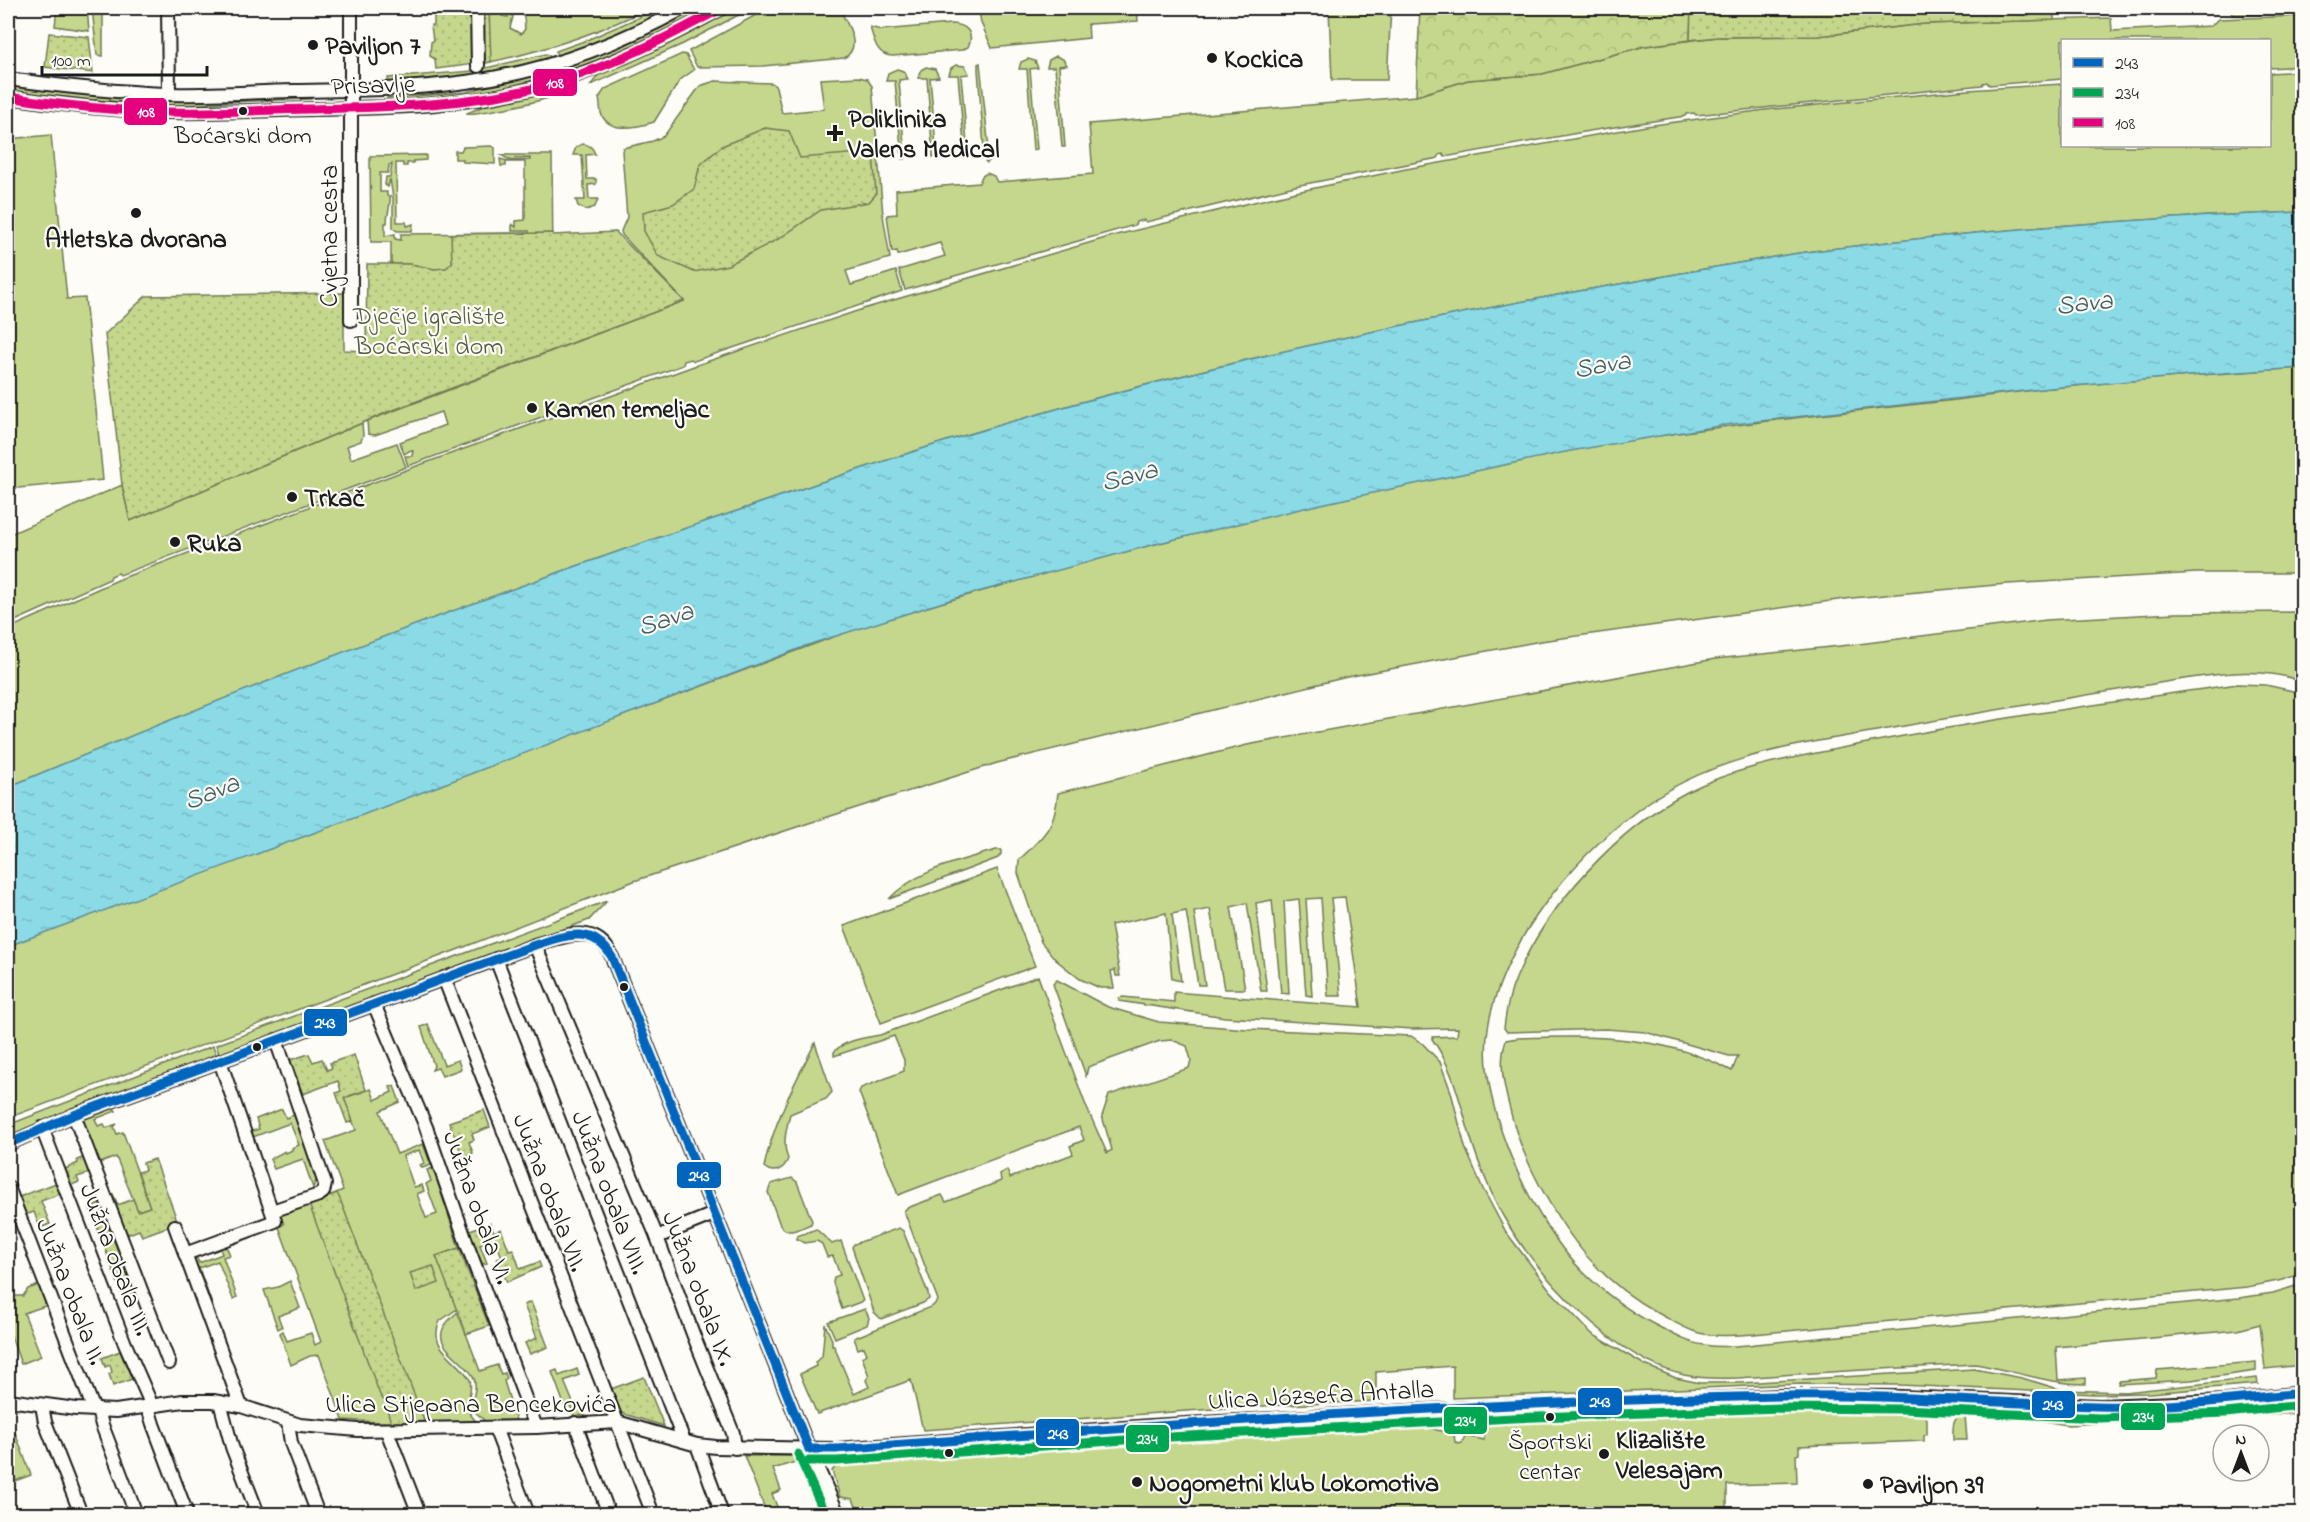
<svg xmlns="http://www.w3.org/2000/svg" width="2310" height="1522" font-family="'Indie Flower',sans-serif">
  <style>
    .grass { fill: #c5d78c; stroke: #707a54; stroke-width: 1.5 }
    .forest { fill: url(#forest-crowns); stroke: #707a54; stroke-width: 1.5 }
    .park { fill: url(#park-dots); stroke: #707a54; stroke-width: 1.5 }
    .water { fill: url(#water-ripples); stroke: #5f8f96; stroke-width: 1.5 }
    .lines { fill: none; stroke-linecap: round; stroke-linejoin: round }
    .minor-casing { stroke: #1c1c1c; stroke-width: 16 }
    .minor { stroke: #fdfcf7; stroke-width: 12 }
    .bus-1-casing { stroke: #fdfcf7; stroke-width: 14 }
    .bus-2-casing { stroke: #fdfcf7; stroke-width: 14 }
    .bus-3-casing { stroke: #fdfcf7; stroke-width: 14 }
    .bus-1 { stroke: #0065bd; stroke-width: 9 }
    .bus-2 { stroke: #00a651; stroke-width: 9 }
    .bus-3 { stroke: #e5007d; stroke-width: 9 }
    .poi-dot { fill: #1c1c1c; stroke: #fdfcf7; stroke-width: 2 }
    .labels { text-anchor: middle; stroke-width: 4.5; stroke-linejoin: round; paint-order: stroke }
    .bus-label { font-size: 24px; fill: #1c1c1c; stroke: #fdfcf7 }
    .poi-label { font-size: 26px; font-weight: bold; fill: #1c1c1c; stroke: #fdfcf7; text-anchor: start }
    .street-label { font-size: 26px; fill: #1c1c1c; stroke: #fdfcf7 }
    .park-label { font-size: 26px; fill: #575d43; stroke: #fdfcf7 }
    .water-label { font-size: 27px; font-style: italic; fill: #435f63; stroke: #fdfcf7 }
    .line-badge { stroke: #fdfcf7; stroke-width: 2 }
    .badge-label { font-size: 16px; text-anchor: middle; font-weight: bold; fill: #fff }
  </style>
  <defs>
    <pattern id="forest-crowns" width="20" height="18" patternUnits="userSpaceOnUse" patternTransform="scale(1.5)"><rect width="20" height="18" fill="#c5d78c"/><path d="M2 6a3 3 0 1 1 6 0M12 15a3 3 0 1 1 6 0" fill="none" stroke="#a9b878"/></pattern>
    <pattern id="park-dots" width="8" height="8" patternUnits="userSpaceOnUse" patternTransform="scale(1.5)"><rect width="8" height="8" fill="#c5d78c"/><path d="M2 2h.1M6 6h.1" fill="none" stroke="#a9b878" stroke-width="1.8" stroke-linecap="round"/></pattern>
    <pattern id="water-ripples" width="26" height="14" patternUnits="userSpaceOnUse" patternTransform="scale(1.5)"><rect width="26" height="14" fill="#8bdbe7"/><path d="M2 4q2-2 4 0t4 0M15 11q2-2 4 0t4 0" fill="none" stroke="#77bbc6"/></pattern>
  </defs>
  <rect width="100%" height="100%" fill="#fdfcf7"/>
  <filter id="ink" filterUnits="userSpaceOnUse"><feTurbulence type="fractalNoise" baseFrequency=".0167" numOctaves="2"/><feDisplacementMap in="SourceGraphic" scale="12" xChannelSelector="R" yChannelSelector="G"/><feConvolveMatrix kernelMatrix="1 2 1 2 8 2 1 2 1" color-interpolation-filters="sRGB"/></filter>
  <g filter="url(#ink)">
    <g class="grass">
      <polygon points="57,8 87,8 89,31 55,26"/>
      <polygon points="92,8 103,8 103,56 97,55"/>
      <path d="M481,8h20l1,8 6,1v-9h9v4l-3,1 -4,15 11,6 4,-5 -1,-12 -5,-5 -1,-4h67l1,5h9v-5h54c-54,27 -109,44 -168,56z"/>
      <path d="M660,8h10c-36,20 -73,36 -113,48l-1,-5 31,-11z"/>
      <polygon points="697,8 706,8 702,11 631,48 563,74 561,67 625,45"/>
      <polygon points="734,8 752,8 683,44 591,85 598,75 645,54"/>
      <path d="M769,8h70c7,14 25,39 5,50l-81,8 -66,1 -8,-16z"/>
      <polygon points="986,8 1137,8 1138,21 1088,24 1089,38 992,48 981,23 979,10"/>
      <polygon points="1329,8 1391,8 1387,80 1332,80"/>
      <polygon points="2230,8 2302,8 2302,13 2232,15"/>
      <polygon points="2302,16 2302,66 2270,68 2270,40 2062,40 2062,79 1989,85 1987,82 1983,83 1982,85 1696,115 1694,113 1686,114 1685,116 1589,131 1445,157 1443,154 1439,155 1438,158 1295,186 1146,222 1144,220 1136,222 1135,225 905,290 899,270 945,256 940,243 898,255 897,251 892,252 887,215 897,214 896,190 979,183 982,176 987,173 994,176 997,182 1093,174 1089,124 1416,96 1468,80 1542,74 1645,46 1718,37 1818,36 1924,24 2111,18 2112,31 2211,26 2218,19"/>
      <path d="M951,24c15,0 24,9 17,23l-6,3 -69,6c-16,0 -19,-15 -23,-29l11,3z"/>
      <polygon points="546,54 549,55 550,59 466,76 388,82 388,78 473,71"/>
      <path d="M682,54l4,1 8,15 -14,10 -26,42c-16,5 -46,12 -53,-9 -1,-5 -1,-11 -2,-15l6,-9z"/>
      <polygon points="1056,56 1063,59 1067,65 1059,66 1065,147 1062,147 1055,67 1047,67 1049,60"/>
      <polygon points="1028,59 1035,61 1038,68 1030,69 1037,149 1033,150 1027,69 1019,69 1021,62"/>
      <polygon points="980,63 990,160 987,163 985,161 978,70 978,64"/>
      <polygon points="956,65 965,66 969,74 961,75 968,155 965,155 958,75 949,75 951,68"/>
      <polygon points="926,67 935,69 939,77 930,78 937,157 933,157 927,78 918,78 921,70"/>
      <polygon points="554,69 556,75 479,93 387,101 387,98 466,92"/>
      <polygon points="897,69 903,71 908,79 899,80 905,159 902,159 895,81 886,81 888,73"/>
      <path d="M2302,71v141c-162,6 -326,18 -488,39 -59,8 -118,20 -177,30 -224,38 -446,87 -664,152 -77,23 -152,49 -227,75 -250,83 -496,177 -738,279v-158l112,-50 294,-112 280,-101 169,-57 253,-74 180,-43 110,-23 240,-43 119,-16 203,-20 94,-6v62h208v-73z"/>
      <polygon points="859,77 867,79 872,86 883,215 890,258 846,271 851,285 896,271 902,291 694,361 691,359 684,361 683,365 408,466 405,456 412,456 413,451 411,450 404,454 400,442 445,425 441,412 375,435 368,434 367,421 684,301 622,235 621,231 627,217 622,151 623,148 653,141 664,136 700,86 715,81 772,83 776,87 782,113 824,109 820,79"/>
      <polygon points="8,84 58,92 145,99 311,97 311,99 227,102 174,106 50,97 8,90"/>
      <path d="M559,87l2,7c-30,10 -61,16 -93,20l-1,-1 24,-10z"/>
      <polygon points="51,135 67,299 85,298 103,480 8,489 8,139"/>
      <path d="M582,144c7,0 11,3 13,10l-9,1 1,24h9v5l-8,1 1,14h9l-3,8 -9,3 -8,-4 -2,-6h9l-3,-45h-9l3,-8z"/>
      <polygon points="492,146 495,148 495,164 463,162 463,159 455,159 455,151 461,151 463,147"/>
      <path d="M426,155v5l-13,1v2h-6v3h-4v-3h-7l1,59h9l1,4 6,-2 -1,7h-15l-4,-3v-30l-3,-19 -2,8 -3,-2 1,-8h4l2,-13 -3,1 -1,8h-8v19h7v4h3c1,11 -3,16 -3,27h-2v13l10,-2v5l6,1v-6l128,-1v-2h-17v-7l4,3v-6l9,-1v-58h-19v4h-5l-1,-7 8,2 22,-1v-2l-22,1 -7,-4h51l1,107 -119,7 -24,-5h-19v-22h-20l-1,-86z"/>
      <path d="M2302,368v205h-105l-190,11 -155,14 -311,43 -194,36 -350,86 -188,60 -175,58 -180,70 -446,167v-172l852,-319c233,-71 470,-130 709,-176 119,-22 239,-35 359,-48 41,-4 83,-11 124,-15 84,-8 167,-15 250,-20z"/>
      <polygon points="362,423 363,435 361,441 347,446 351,459 397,443 406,467 120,575 118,573 111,576 110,579 8,624 8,535 122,485 130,521"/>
      <path d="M2302,612v70c-42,-18 -93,-6 -137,0 -89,15 -178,29 -266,45 -89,16 -187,26 -261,83 -66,49 -137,135 -150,218 -11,68 34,168 75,221 25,33 63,62 100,80 13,7 26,14 41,16 17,3 35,1 52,-1l483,-46 34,-5 29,-9v81l-37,4 -5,-45 -22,6 -182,17 2,33 28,-2v6c-38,0 -74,-14 -111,-20 -59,3 -118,6 -178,10 -34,2 -79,8 -113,1 -70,-16 -146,-99 -181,-159 -10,-18 -24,-51 -30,-71 -12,-36 -18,-75 -41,-106v-2l25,-1 1,-8 -45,1 -188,-12 -106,-16v-3l4,-1 51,5v-10l187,15 -16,-110 -14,1 10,98h-13l-7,-98 -15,1 6,97 -6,-1 -7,-96 -15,2 5,93 -8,-1 -9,-93 -16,3 11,88h-6l-14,-88 -16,4 14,82h-21l-14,-80 -16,3 11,73h-7l-12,-74 -14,3 9,67 -9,-2 -6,-66 -55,12 9,51h-4l-1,-6 -4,1 3,17h-14l-20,-9 -24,-19 -15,-18 -23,-69 1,-13c25,-25 35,-29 39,-67l189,-48 468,-86 144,-15 187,-24 129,-7z"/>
      <path d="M2237,684l29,1 36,8v580l-19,7 -36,7 -493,47c-18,1 -38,3 -55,-1 -15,-4 -28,-13 -41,-20 -57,-31 -89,-73 -119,-129 -11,-21 -20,-41 -26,-63 -7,-27 -16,-54 -7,-81l12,-2c74,-2 146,-4 214,33l6,-15h-9l-84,-24 -39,-3 -99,3 -3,-4c2,-17 6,-37 13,-52 29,-70 103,-149 170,-184 50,-26 110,-35 165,-46 127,-26 256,-43 385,-62z"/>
      <path d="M996,850h5v4l-3,4 -109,41c27,-29 71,-38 107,-49z"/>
      <polygon points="997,869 1035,966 881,1023 844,926"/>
      <polygon points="607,901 589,920 225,1053 219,1054 216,1045"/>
      <path d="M1038,976l48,130 21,47 5,-3 -10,-34 7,-21 80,-27 2,-8 -4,-14 -15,-6 -12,1 -72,26 -2,9 -33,-92 4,-4 51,27 51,15 88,7 164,7 12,8 17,18 11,30 14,55 18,42 23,43 44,58 42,44 53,31 31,13 24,5h41l233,-14 48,9 40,12 63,2 132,-14 1,6 -109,9 -55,1 -194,-9 -99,-1 -348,14v-32l-77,6v29l-134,6 -319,23 -12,-50 -94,34 -17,-40 16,-8 -1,-4 7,-5 3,-33 7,16v6h2l20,48 15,-7 -3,-7 3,-4 -7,-19 5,-3 -3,-7 -6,2 -4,-11 79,-32 5,-6 -34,-89 3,-3 35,-13 4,7 55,-21 -1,-7 7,-4 3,8 63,-24 -3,-8 14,-6 -5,-13 -181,68 -39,-103 2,-4 43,-17v-11l-10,-24 -60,20v-4c10,-12 31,-14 46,-17z"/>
      <polygon points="428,1024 444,1065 458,1060 461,1069 442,1076 438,1068 432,1070 434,1066 421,1027"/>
      <path d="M815,1043l17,49 -6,7 -36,15c-4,17 -8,29 -2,45 -4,11 -15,16 -24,8 9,-43 31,-85 51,-124z"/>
      <polygon points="213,1046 216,1054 211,1056 211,1058 52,1118 8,1138 8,1125"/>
      <path d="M394,1086l6,16 -20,9 17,43 26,-10 8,21 -9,3 -2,-3 4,-2 -5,-13 -16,6 11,31 8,-2 2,6 -7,3 9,24 11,-4 -11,-30 5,-3 -4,-11 6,-2 26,80 -22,8 20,53 -17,12c-14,28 21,39 30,59 4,19 -12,24 7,42l-77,1 -78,-224 21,-9 -18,-49 31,-11 -12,-32 27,-9 4,11 17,-8 -2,-5z"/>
      <polygon points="114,1108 116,1111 95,1119 98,1126 104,1124 106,1128 117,1124 114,1127 117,1134 123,1132 150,1207 138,1211 116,1157 95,1165 80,1121"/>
      <polygon points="282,1109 286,1118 294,1115 317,1178 313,1188 303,1159 274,1169 270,1159 285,1151 286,1153 292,1150 292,1148 299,1145 290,1123 253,1137 252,1131 259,1129 256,1119"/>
      <path d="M792,1178l5,4 15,39 -1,3c-11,4 -23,13 -31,1l-12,-33 3,-8z"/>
      <polygon points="319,1200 397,1423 343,1420 319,1355 310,1356 291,1365 280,1333 283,1331 287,1341 311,1333 315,1345 321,1342 279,1227 284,1224 280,1215"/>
      <polygon points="899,1228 903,1231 928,1293 929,1299 923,1303 881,1319 874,1312 852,1247 854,1244"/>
      <polygon points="816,1229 832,1244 841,1241 863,1301 842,1309 833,1283 834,1277 840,1275 833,1256 827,1257 822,1244 817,1241 804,1243 797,1239 797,1236"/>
      <polygon points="219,1246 227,1248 230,1255 223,1257 237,1297 233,1299 218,1261 199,1268 213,1307 211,1307 193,1262 196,1256 199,1263 222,1254"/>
      <polygon points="290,1281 300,1308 278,1316 282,1327 278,1329 264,1290 278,1287"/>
      <polygon points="39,1285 48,1305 24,1313 41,1356 21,1364 8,1328 8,1292 9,1296 23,1296 28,1289"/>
      <polygon points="865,1309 869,1318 867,1325 835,1338 828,1322"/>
      <path d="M458,1312l22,59 17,-6 4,9 4,-1 2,6 -3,2 12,39 -31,1 -13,-12c-1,-10 7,-23 1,-33 -13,-22 -54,-34 -15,-64z"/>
      <polygon points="2256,1362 2256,1371 2191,1380 2118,1384 2119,1381 2156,1378 2157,1370"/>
      <polygon points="577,1369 579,1375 564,1381 574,1405 580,1403 585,1415 574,1416 570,1405 565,1407 552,1372 557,1370 559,1376"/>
      <path d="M1851,1406l69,4 7,9v15l-3,2v5l-125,5v8l-3,1 1,28 -70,2v29h-868l-6,-15 -13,-2 -8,-26 6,-7c194,-20 388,-34 582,-43l4,6 30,7 1,8 3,2 4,-1 3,-7 19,4v-9l-5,-11z"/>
      <path d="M2302,1406v7l-234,12 -47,-7 -56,-3 2,25h-14c0,-13 -2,-23 13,-27l43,3 150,3z"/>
      <polygon points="8,1414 31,1475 15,1481 8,1461"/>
      <polygon points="744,1456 792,1456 795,1462 773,1469 781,1490 772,1494 780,1514 767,1514"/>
    </g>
    <polygon class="forest" points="1420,8 1691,8 1690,40 1645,46 1542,74 1468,80 1416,96"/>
    <g class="park">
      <polygon points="437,8 489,8 491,62 436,69 435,59 430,56 431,42 433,41 431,25 434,25 434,15 431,15 431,11 436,11"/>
      <polygon points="1691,8 2054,8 2054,20 1924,24 1818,36 1718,37 1690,40"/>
      <polygon points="49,33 89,37 93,73 45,67"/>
      <polygon points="765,128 789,131 800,158 873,152 876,194 869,202 821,210 780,238 728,265 694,272 658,256 644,231 643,212 673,204 694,189 700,165 722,146"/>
      <polygon points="616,232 684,301 388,412 130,521 122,485 105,334 146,296 344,293 344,350 366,351 367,264 410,264 434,269 446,268 452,263 451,234 553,233 553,235"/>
      <polygon points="309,1054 313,1062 322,1059 327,1070 332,1068 330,1063 354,1055 366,1090 344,1098 353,1121 347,1123 336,1093 341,1091 338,1081 303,1094 290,1060"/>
      <polygon points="484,1110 490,1127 472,1134 474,1140 469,1142 473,1153 463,1157 449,1122"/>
      <polygon points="85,1157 90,1173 77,1177 79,1182 69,1186 63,1170 78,1163 77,1160"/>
      <polygon points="155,1159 178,1223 142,1236 139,1230 124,1236 109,1196 113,1194 118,1205 133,1199 138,1211 150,1207 138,1172 145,1170 143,1163"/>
      <polygon points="56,1183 60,1194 41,1201 50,1224 40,1228 34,1212 25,1215 19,1197"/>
      <polygon points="337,1193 340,1199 425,1423 391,1423 385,1402 380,1395 309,1204"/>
      <polygon points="99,1204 133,1288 133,1293 123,1297 90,1208"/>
      <polygon points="490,1223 494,1232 501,1229 509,1250 513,1249 520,1269 539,1262 541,1267 507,1282 497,1259 502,1257 495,1239 480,1245 487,1263 481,1265 470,1230"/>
      <polygon points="459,1248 489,1326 466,1334 436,1256"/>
      <polygon points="433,1266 439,1283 416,1291 410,1273"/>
      <polygon points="531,1302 548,1347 530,1354 525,1343 537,1338 524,1305"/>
      <polygon points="120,1351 132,1379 113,1386 109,1374 112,1372 110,1365 105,1367 102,1358"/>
      <polygon points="644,1377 664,1426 621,1413 611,1389"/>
    </g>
    <path class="water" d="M2302,212v156l-79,5 -173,15 -325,37 -155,26 -249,53 -166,40 -196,53 -145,46 -449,171 -357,132v-159c242,-102 488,-196 738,-279 75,-26 150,-52 227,-75 218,-65 440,-114 664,-152 59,-10 118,-22 177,-30 162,-21 326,-33 488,-39z"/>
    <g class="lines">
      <g class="minor-casing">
        <g id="minor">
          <polyline points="168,8 169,94"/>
          <polyline points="351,8 351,320"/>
          <polyline points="477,8 478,66"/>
          <path d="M8,79c52,7 105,13 158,15 42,1 85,-2 127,-3 58,-1 116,-1 173,-9 77,-9 150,-37 218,-74"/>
          <path d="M8,97c52,8 104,13 157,15 50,1 100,-2 150,-3 69,-2 139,-2 207,-18 71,-16 136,-48 200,-83"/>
          <polyline points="535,945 657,1237 693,1334 733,1433 735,1448"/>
          <polyline points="496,959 684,1441"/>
          <polyline points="444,978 653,1514"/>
          <polyline points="374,1004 426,1127 468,1247 536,1427"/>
          <polyline points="74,1115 169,1363"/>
          <polyline points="42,1128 125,1344 149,1399 150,1414 153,1424 187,1514"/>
          <path d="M8,1144l66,-29 461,-170c29,-9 61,-23 77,12l197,492 29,65"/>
          <polyline points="8,1187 94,1410"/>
          <polyline points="272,1211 319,1195 323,1192 325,1184 276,1040"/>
          <polyline points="175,1226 241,1406"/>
          <polyline points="657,1237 714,1214"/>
          <polyline points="185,1254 275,1221 220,1061"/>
          <polyline points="8,1400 76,1409 116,1411 183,1401 213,1401 241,1406 300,1425 358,1430 536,1427 617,1422 697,1445 716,1447 836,1449 1151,1426 1425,1410 1780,1396 1901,1397 2100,1406 2226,1401 2302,1393"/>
          <polyline points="220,1402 232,1447 258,1514"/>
          <polyline points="42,1405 45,1422 81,1514"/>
          <polyline points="98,1410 102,1425 136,1514"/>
          <polyline points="288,1422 291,1443 318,1514"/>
          <polyline points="575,1423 609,1514"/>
          <polyline points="495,1428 528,1514"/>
          <polyline points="387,1431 419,1514"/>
          <polyline points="697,1445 722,1514"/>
        </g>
      </g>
      <use href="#minor" class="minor"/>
      <g class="bus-1-casing">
        <g id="bus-1">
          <path d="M8,1144l66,-29 461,-170c31,-10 57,-21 77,12l197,492"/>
          <path d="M809,1449h27c314,-23 628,-47 943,-53 106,-2 211,7 317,10 68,2 138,-6 206,-13"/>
        </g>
      </g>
      <g class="bus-2-casing">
        <g id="bus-2">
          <polyline points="798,1454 825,1514"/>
          <polyline points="809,1461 837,1461 1152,1438 1513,1418 1780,1408 1901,1409 2100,1418 2226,1413 2302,1405"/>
        </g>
      </g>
      <g class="bus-3-casing">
        <path id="bus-3" d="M8,97c52,8 106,14 159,15 47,1 94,-2 141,-3 80,-2 161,-3 239,-24 62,-17 119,-47 175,-77"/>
      </g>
      <use href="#bus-1" class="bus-1"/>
      <use href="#bus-2" class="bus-2"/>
      <use href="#bus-3" class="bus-3"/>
    </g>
  </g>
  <g class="poi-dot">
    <circle cx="313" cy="45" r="6"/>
    <circle cx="1212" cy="58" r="6"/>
    <circle cx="243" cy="111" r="5"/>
    <path d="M832 124h6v6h6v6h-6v6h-6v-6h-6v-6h6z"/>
    <circle cx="136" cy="213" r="6"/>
    <circle cx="532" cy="408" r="6"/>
    <circle cx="292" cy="497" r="6"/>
    <circle cx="175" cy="542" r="6"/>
    <circle cx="624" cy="987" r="5"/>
    <circle cx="257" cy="1047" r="5"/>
    <circle cx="1550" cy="1417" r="5"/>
    <circle cx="949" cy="1453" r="5"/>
    <circle cx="1604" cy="1454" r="6"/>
    <circle cx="1137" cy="1482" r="6"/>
    <circle cx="1868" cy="1484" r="6"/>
  </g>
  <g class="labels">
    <g class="bus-label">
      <text x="243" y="143">Boćarski dom</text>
      <text x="1550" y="1449">Športski<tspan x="1550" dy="30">centar</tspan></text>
    </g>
    <g class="poi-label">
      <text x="325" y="54">Paviljon 7</text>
      <text x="1224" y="67">Kockica</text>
      <text x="848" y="127">Poliklinika<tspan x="848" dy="30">Valens Medical</tspan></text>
      <text x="136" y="247" text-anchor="middle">Atletska dvorana</text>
      <text x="544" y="417">Kamen temeljac</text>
      <text x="304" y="506">Trkač</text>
      <text x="187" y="551">Ruka</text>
      <text x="1616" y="1448">Klizalište<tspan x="1616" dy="30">Velesajam</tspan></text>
      <text x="1149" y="1491">Nogometni klub Lokomotiva</text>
      <text x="1880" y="1493">Paviljon 39</text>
    </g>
    <g class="street-label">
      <text transform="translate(373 84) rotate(-2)" y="9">Prisavlje</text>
      <text transform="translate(328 236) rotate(-90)" y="9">Cvjetna cesta</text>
      <text transform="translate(551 1192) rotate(69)" y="9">Južna obala VII.</text>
      <text transform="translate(611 1192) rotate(69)" y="9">Južna obala VIII.</text>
      <text transform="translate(479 1207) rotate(70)" y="9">Južna obala VI.</text>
      <text transform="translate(117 1259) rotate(69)" y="9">Južna obala III.</text>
      <text transform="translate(700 1288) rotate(69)" y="9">Južna obala IX.</text>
      <text transform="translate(72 1291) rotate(69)" y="9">Južna obala II.</text>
      <text transform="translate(1321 1394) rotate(-3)" y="9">Ulica Józsefa Antalla</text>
      <text x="471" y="1412">Ulica Stjepana Bencekovića</text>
    </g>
    <g class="park-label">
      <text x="429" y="324">Dječje igralište<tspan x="429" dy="30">Boćarski dom</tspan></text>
    </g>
    <g class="water-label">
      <text transform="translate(2084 302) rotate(-6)" y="9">Sava</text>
      <text transform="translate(1602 364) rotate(-10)" y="9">Sava</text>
      <text transform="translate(1129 475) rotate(-15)" y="9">Sava</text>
      <text transform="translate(665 618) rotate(-19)" y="9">Sava</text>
      <text transform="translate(211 791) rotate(-22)" y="9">Sava</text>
    </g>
  </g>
  <g class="line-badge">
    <rect x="532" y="68" width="46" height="29" rx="6" fill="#e5007d"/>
    <rect x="123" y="97" width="45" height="29" rx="6" fill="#e5007d"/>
    <rect x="303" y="1008" width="45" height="29" rx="6" fill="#0065bd"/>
    <rect x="676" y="1161" width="46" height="28" rx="6" fill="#0065bd"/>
    <rect x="1577" y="1387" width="46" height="29" rx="6" fill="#0065bd"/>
    <rect x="2031" y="1390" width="45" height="29" rx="6" fill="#0065bd"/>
    <rect x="2120" y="1402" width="46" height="29" rx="6" fill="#00a651"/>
    <rect x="1443" y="1406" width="45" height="29" rx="6" fill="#00a651"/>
    <rect x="1035" y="1418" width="45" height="29" rx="6" fill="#0065bd"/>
    <rect x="1125" y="1424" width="45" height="29" rx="6" fill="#00a651"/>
  </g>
  <g class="badge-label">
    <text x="555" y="88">108</text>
    <text x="146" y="117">108</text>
    <text x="325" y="1028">243</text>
    <text x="699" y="1181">243</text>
    <text x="1600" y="1407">243</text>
    <text x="2053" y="1410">243</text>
    <text x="2143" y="1422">234</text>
    <text x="1465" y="1426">234</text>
    <text x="1058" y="1439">243</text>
    <text x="1147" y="1444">234</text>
  </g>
  <rect width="2310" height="1522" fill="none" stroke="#fdfcf7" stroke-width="30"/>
  <rect x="15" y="15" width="2280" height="1492" fill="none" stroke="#1c1c1c" stroke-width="2" filter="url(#ink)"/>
  <rect x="2061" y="39" width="210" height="108" fill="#fdfcf7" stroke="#a3a29f" stroke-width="1.5"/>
  <rect x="2073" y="58" width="30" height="9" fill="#0065bd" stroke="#a3a29f" stroke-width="1.5"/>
  <text x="2115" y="69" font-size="18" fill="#1c1c1c">243</text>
  <rect x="2073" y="88" width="30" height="9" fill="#00a651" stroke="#a3a29f" stroke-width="1.5"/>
  <text x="2115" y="99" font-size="18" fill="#1c1c1c">234</text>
  <rect x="2073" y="118" width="30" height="9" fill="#e5007d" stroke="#a3a29f" stroke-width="1.5"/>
  <text x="2115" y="129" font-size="18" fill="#1c1c1c">108</text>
  <g transform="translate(2241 1453)"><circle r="28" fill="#fdfcf7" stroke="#a3a29f" stroke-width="1.5"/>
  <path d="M0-4.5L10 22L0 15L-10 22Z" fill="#1c1c1c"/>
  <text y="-9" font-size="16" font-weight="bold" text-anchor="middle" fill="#1c1c1c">N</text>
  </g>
  <path d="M42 66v9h165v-9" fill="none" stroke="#1c1c1c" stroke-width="3"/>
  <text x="51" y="66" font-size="18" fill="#1c1c1c" stroke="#fdfcf7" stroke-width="4.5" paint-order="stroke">100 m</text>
</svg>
